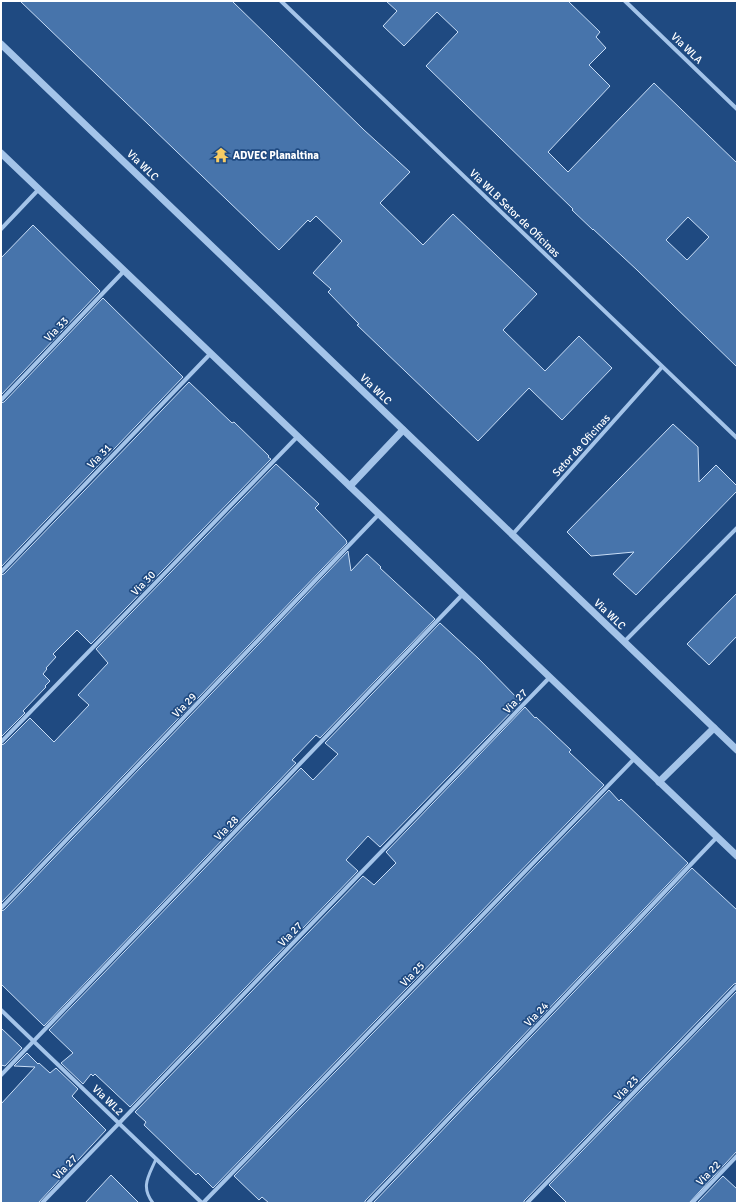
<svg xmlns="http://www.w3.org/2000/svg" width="738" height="1204" font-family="Signika,sans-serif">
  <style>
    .building { fill: #4774ab; stroke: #c9def7; fill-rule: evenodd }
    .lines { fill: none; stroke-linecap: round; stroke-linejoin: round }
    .service { stroke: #a4c4e9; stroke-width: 3 }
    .minor { stroke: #a4c4e9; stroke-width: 4 }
    .tertiary { stroke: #a4c4e9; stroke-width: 7 }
    .labels { text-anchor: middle; stroke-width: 3.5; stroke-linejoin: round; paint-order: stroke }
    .street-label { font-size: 11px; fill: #fff; stroke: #1f4a81 }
    .poi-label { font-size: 11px; font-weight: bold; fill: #fff; stroke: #1f4a81; text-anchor: start }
  </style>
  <rect width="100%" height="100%" fill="#1f4a81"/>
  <g class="building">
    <polygon points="20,1 232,1 364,130 410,172 380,203 423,245 453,214 537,294 503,330 545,371 579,336 612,368 562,420 529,388 478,441 357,325 359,324 328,292 331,289 313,273 342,241 316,216 310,222 308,220 279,250"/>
    <path d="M386,1h182l32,31 -4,5 10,11 -17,17 21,21 -62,66 20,20 86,-89 83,80v204l-100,-97 -44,-41v1l-21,-20 1,-1 -147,-143 32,-34 -21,-20 -33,34 -21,-20 14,-15zM688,217l21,20 -22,23 -21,-20z"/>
    <polygon points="33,225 100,291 1,395 1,258"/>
    <polygon points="103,298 183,377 1,567 1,403 4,402"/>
    <polygon points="189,382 232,423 234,422 269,456 268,457 271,459 91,644 77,630 53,654 56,657 46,668 47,669 43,674 50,681 45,686 46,687 23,711 25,713 1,737 1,575 4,574"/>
    <polygon points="673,424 698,447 699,482 716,465 737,486 737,491 636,595 613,574 634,552 591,556 567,532"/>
    <polygon points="276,464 319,504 315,508 346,540 347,543 1,903 1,745 4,744 30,718 54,742 89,705 78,695 108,663 96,649"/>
    <polygon points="348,551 351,571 367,554 381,567 380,568 435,619 320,738 316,735 292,760 296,763 44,1026 1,984 1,911 4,910"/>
    <polygon points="737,593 737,636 709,665 687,644"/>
    <polygon points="440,623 479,659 521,702 380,847 368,836 346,860 358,871 130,1107 95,1074 93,1076 91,1074 83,1084 61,1063 73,1053 49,1030 301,768 313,780 338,754 325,743"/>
    <polygon points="525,707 535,718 536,717 571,750 569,752 604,785 213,1188 198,1173 196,1175 144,1125 146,1122 135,1112 363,876 374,885 396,863 386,852"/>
    <polygon points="609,790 619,801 621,799 688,863 365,1201 365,1203 269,1203 262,1197 259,1200 234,1176"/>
    <polygon points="692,868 737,910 737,983 734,984 524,1201 524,1203 373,1203"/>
    <polygon points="737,991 737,1151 689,1203 567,1203 549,1185"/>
    <polygon points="1,1028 22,1048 5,1066 1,1065"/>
    <polygon points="27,1053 38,1064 39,1063 50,1073 56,1068 78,1089 72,1096 106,1130 38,1203 1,1203 1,1104 35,1067 14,1066"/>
    <polygon points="111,1175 139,1203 85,1203"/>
    <polygon points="723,1176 737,1189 737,1203 697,1203"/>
  </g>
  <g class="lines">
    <path class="service" d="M153,1203c-13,-17 -4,-27 3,-44"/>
    <g class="minor">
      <polyline points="281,1 737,438"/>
      <polyline points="625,1 737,109"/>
      <polyline points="1,229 39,189"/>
      <polyline points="1,400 124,271"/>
      <polyline points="512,535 662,367"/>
      <polyline points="1,572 211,353"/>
      <polyline points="624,642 737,528"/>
      <polyline points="1,742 298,436"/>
      <polyline points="1,908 379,514"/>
      <polyline points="1,1010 202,1203"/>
      <polyline points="1,1075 463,594"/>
      <polyline points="42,1203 550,677"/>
      <polyline points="203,1203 635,758"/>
      <polyline points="368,1203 717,837"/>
      <polyline points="527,1203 737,986"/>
      <polyline points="692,1203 737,1156"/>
    </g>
    <g class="tertiary">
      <polyline points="1,44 737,750"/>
      <polyline points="1,153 737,856"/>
      <polyline points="350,486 403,430"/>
      <polyline points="659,782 714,728"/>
    </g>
  </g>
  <defs>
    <g id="temple-bare" transform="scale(1.2)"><path d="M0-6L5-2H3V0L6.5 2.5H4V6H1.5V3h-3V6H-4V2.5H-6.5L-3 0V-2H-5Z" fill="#f7cc64" stroke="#1f4a81" stroke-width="2.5" paint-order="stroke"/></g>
  </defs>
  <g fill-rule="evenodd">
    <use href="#temple-bare" x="221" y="155"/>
  </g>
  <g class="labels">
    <g class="street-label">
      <text transform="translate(687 48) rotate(44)" y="4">Via WLA</text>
      <text transform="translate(143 165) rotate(44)" y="4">Via WLC</text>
      <text transform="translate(515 213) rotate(44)" y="4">Via WLB Setor de Oficinas</text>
      <text transform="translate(56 329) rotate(-46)" y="4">Via 33</text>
      <text transform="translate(376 389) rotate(44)" y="4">Via WLC</text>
      <text transform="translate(581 445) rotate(-48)" y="4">Setor de Oficinas</text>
      <text transform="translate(99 456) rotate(-46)" y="4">Via 31</text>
      <text transform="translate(143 583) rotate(-46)" y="4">Via 30</text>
      <text transform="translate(610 614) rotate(44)" y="4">Via WLC</text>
      <text transform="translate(515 701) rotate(-46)" y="4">Via 27</text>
      <text transform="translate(184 705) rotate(-46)" y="4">Via 29</text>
      <text transform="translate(226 828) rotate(-46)" y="4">Via 28</text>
      <text transform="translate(290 934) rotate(-46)" y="4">Via 27</text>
      <text transform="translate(412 974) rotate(-46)" y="4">Via 25</text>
      <text transform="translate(536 1014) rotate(-46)" y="4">Via 24</text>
      <text transform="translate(626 1088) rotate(-46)" y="4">Via 23</text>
      <text transform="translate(108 1100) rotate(44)" y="4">Via WL2</text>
      <text transform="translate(65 1167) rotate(-46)" y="4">Via 27</text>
      <text transform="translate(708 1173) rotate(-46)" y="4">Via 22</text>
    </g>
    <g class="poi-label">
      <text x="233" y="159">ADVEC Planaltina</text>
    </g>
  </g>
  <rect width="738" height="1204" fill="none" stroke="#ffffff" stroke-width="4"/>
</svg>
